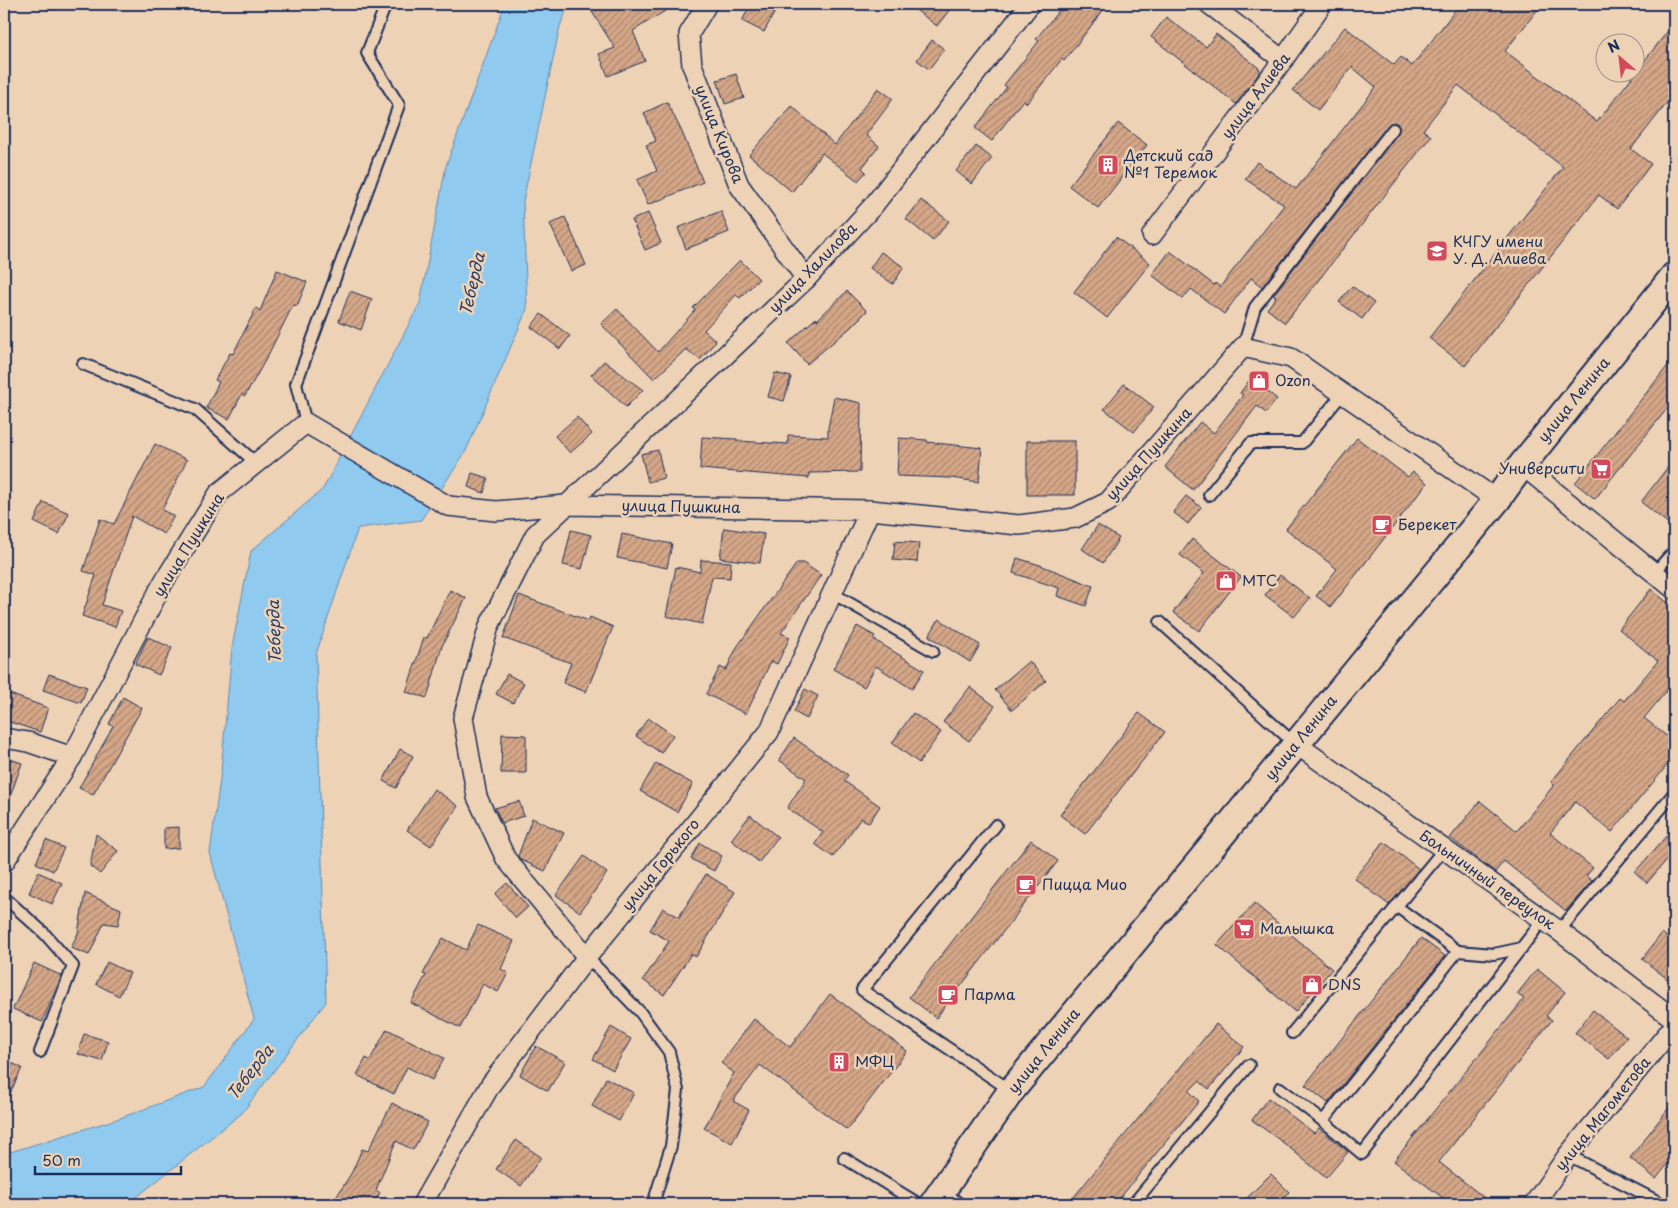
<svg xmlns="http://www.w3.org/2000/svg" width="1678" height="1208" font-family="'Playpen Sans',sans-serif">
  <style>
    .water { fill: #90caef; stroke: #618cb5 }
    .building { fill: url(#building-hatch); stroke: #1b2f5e }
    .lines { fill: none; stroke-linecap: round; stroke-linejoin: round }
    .lane-casing { stroke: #1b2f5e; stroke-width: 14 }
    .street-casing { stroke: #1b2f5e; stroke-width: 22 }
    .secondary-casing { stroke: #1b2f5e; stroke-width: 30 }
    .lane { stroke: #eed2b5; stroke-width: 10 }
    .street { stroke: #eed2b5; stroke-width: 19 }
    .secondary { stroke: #eed2b5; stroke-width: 26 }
    .labels { text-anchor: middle; stroke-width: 5; stroke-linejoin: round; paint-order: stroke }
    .street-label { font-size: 15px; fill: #1b2f5e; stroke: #eed2b5 }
    .poi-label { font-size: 15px; fill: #1b2f5e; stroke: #eed2b5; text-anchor: start }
    .water-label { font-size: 16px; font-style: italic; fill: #273e6c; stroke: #eed2b5 }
  </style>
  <defs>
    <pattern id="building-hatch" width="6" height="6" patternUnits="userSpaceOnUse" patternTransform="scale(1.25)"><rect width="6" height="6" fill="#d5a787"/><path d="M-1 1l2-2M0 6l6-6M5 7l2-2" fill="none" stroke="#ac8872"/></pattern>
  </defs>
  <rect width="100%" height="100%" fill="#eed2b5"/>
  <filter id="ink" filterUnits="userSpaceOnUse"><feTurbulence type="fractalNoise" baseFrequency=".02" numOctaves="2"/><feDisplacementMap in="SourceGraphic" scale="10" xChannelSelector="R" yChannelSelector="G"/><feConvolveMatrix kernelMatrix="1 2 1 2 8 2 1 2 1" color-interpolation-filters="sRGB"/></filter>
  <g filter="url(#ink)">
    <polygon class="water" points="505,4 569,4 560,26 523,201 527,309 466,451 421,520 358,528 316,654 326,1002 242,1113 128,1204 4,1204 4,1154 120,1118 204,1087 254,1019 210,853 221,772 232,648 251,551 323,489 420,303 446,166"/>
    <g class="building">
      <polygon points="587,4 676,4 633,31 645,61 608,76 599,54 615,48"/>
      <polygon points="751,4 779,4 764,32 742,21"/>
      <polygon points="908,4 954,4 937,26"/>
      <polygon points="1064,4 1108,4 1064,61 1062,59 1027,103 1023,100 992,141 975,128 1007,87 1004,85 1039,41 1036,39"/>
      <polygon points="1460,4 1542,4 1505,51 1597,122 1674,23 1674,94 1631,149 1651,164 1617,209 1599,195 1465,366 1429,338 1563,167 1458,85 1423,130 1431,136 1285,323 1267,309 1276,297 1273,295 1398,133 1399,127 1397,123 1391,123 1388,125 1262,287 1251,278 1224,314 1191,289 1183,299 1152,275 1170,251 1214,285 1215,283 1220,287 1284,205 1245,179 1257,162 1296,189 1376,87 1352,67 1318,110 1293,90 1345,27 1394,65 1401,57 1412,66"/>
      <polygon points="1166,17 1206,47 1216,34 1260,69 1260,72 1236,104 1151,37"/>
      <polygon points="932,40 944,49 929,69 917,60"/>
      <polygon points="736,74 744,98 725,104 717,80"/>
      <polygon points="878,88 893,99 866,135 879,146 862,168 866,172 858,181 822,153 792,192 749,155 792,106 835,145"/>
      <polygon points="667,102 681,130 703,182 648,205 637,180 657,171 646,145 656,141 644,113"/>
      <polygon points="1118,123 1147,145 1098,208 1069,186"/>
      <polygon points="976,146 992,158 972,184 956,171"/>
      <polygon points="921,200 949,221 933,241 906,219"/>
      <polygon points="721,211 729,232 686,249 678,228"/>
      <polygon points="648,213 661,243 645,250 632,220"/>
      <polygon points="565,217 586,265 571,271 550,224"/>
      <polygon points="1116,237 1150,263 1107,318 1074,292"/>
      <polygon points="881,252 904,267 893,284 870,268"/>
      <polygon points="740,260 759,279 740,298 736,295 704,330 716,341 700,360 686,349 654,379 601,324 617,309 658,352 695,310 693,308"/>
      <polygon points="277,270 307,282 297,306 293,305 267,357 245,396 242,394 229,419 206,408 219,382 215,380 230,353 233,354 256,308 260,311"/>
      <polygon points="1352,286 1374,303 1362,319 1339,302"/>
      <polygon points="350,291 372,299 361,330 339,321"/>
      <polygon points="847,291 867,311 850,328 807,364 788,343 816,318 817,320"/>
      <polygon points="541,314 570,336 560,349 531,327"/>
      <polygon points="1674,358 1674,400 1595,499 1575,483"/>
      <polygon points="604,361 643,390 626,407 591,375"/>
      <polygon points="775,373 791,377 784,401 768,397"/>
      <polygon points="1251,378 1277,399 1266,413 1257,406 1193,490 1165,467 1200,422 1214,433 1243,395 1240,393"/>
      <polygon points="1124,384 1154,407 1134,432 1104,409"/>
      <polygon points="834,397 861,403 860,472 809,473 809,478 700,469 702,437 737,439 737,441 788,444 788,435 828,437 828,428"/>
      <polygon points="577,417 592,434 570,453 555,436"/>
      <polygon points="899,438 927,440 927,442 982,448 979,482 951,478 897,476"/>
      <polygon points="1357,438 1408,477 1413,472 1427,483 1331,607 1316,596 1337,569 1286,529"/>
      <rect x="1027" y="441" width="48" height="54"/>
      <polygon points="155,444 187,460 162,510 174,516 164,534 132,516 102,605 121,611 115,627 82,616 96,575 83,571 100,519 114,524"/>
      <polygon points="658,450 664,478 648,482 641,454"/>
      <polygon points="1674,459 1674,528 1641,502"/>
      <polygon points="472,473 488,478 484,493 468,487"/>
      <polygon points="1186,496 1201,507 1188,524 1173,512"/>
      <polygon points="43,502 69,513 59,534 34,522"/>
      <polygon points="1098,525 1119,538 1103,563 1082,549"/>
      <polygon points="724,528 764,534 760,563 720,558"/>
      <polygon points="571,530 591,535 582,569 563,565"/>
      <polygon points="622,534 672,544 667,568 617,558"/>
      <polygon points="1192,539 1241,577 1199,631 1173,612 1204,573 1180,555"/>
      <polygon points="895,541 919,543 917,562 893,560"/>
      <polygon points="1017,558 1040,565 1093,586 1086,606 1057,596 1059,588 1013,573"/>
      <polygon points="701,560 731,562 730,578 712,577 702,624 666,616 676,567 700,572"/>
      <polygon points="797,563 803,563 821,575 781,633 790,637 777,664 771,661 746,714 706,694 720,667 726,670 737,647"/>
      <polygon points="1280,575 1310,598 1294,617 1265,595"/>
      <polygon points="1651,589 1674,608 1674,682 1644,718 1674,742 1674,757 1612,832 1575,802 1550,833 1593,868 1586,876 1592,881 1566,911 1504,861 1495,872 1450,838 1480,801 1517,831 1554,785 1551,782 1620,698 1624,701 1658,661 1619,629"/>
      <polygon points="450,590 466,598 442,646 427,698 406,692 424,637 427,638"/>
      <polygon points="519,595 589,621 590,617 613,627 586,692 563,683 571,663 503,638"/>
      <polygon points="939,619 980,645 970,662 929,636"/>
      <polygon points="857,626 875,636 873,639 924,670 912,689 876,666 864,687 833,669"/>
      <polygon points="148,637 172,648 159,675 135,664"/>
      <polygon points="1029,661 1046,681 1012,710 995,690"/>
      <polygon points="49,674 87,687 81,703 43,690"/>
      <polygon points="507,674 524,683 513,703 496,694"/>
      <polygon points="970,687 995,706 969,741 943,722"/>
      <polygon points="805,689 818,696 807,719 794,712"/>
      <polygon points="4,692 48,708 40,732 4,720"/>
      <polygon points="123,697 142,708 93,795 79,788 113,726 109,724"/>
      <polygon points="913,713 941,732 919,763 892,743"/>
      <polygon points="1139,713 1165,732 1085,834 1060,815"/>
      <polygon points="648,718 673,735 661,753 636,736"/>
      <polygon points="502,734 526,735 526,773 501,773"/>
      <polygon points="794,738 848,775 844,781 880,806 869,823 861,818 833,857 815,844 823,832 787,808 806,779 779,760"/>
      <polygon points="400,749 413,756 396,788 383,781"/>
      <polygon points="4,757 22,763 6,808 4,808"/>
      <polygon points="656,763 693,784 677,812 640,791"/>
      <polygon points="434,789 458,806 431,846 407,830"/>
      <polygon points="519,801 524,816 502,823 495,808"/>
      <polygon points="750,815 778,837 759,862 731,840"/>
      <polygon points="532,818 564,833 545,871 521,860 518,856"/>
      <polygon points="179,827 179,848 164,849 164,828"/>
      <polygon points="1674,827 1674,851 1647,883 1635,872"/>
      <polygon points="96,834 118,851 100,874 90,866"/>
      <polygon points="46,840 64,848 53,871 36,863"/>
      <polygon points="1031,840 1058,861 936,1018 909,997"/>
      <polygon points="1384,842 1419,869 1389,905 1354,878"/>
      <polygon points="700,843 722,856 714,871 691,859"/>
      <polygon points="584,856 607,873 580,912 556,895"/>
      <polygon points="38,872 62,883 52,904 29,893"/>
      <polygon points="706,874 735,892 696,957 691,954 664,995 643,980 669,941 650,930 663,908 679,917"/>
      <polygon points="507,883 528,907 516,918 495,894"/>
      <polygon points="85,893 121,909 118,925 104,923 89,955 71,948 78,933"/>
      <polygon points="1254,903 1332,969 1295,1012 1217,945"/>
      <polygon points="478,925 514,941 501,969 508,973 498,992 483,984 460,1028 411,1003 426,975 423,974 443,938 466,950"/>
      <polygon points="1662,933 1674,943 1674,984 1642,959"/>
      <polygon points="1421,938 1445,956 1328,1103 1305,1085"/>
      <polygon points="107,962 130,973 119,996 96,984"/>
      <polygon points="34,963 62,976 42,1022 13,1009"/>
      <polygon points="1537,969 1565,992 1546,1016 1552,1020 1439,1162 1492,1204 1451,1204 1394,1161 1524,999 1517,994"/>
      <polygon points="830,994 907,1051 847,1130 760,1065 733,1101 749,1110 732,1143 704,1128 734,1073 721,1063 754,1019 790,1047"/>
      <polygon points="1593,1010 1627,1037 1609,1059 1575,1033"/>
      <polygon points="1216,1024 1244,1047 1209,1089 1199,1081 1189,1091 1199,1101 1115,1204 1068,1204"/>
      <polygon points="611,1027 631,1039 613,1070 593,1059"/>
      <polygon points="387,1029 444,1058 432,1080 407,1067 394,1094 357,1075 366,1058 370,1060"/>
      <polygon points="84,1034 108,1041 102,1061 78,1054"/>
      <polygon points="536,1046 565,1062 548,1091 520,1075"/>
      <polygon points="4,1059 22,1068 4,1106"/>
      <polygon points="606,1078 634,1093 619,1121 592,1106"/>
      <polygon points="1268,1098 1314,1133 1319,1128 1348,1152 1326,1178 1285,1144 1252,1120"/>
      <polygon points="1674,1101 1674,1156 1656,1179 1630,1158"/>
      <polygon points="392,1103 428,1122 413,1150 396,1141 376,1190 380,1193 373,1204 332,1204 352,1172 362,1149 368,1151"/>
      <polygon points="516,1140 541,1157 521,1186 496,1169"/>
      <polygon points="1271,1174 1289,1192 1276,1204 1241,1204"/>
    </g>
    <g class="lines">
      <g class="lane-casing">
        <g id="lane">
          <polyline points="1243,347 1255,307 1393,129"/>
          <polyline points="83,364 195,409 256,463"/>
          <polyline points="306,423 296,384 399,105 367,53 386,4"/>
          <polyline points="1209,495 1251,443 1302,443 1343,393"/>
          <polyline points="1654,573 1674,551"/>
          <polyline points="832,593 933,651"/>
          <polyline points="1160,622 1295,744"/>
          <polyline points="996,825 862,990 1010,1090"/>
          <polyline points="4,897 44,933 73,966 40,1052"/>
          <polyline points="1559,931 1674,793"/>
          <polyline points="1458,951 1494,954 1522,948"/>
          <polyline points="587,957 640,1012 669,1052 678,1090 671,1146 653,1204"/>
          <polyline points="1292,1033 1444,849"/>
          <polyline points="1280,1088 1323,1121 1458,951 1396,906"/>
          <polyline points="1323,1121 1362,1154 1543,920"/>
          <polyline points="1568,1155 1659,1202"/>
          <polyline points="844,1158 919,1204"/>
          <polyline points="943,1191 960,1204"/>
          <polyline points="1133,1204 1249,1065"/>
        </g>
      </g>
      <g class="street-casing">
        <g id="street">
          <polyline points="707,4 689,34 692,65 739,185 806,279"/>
          <polyline points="1209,4 1283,60"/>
          <polyline points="1152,235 1283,60 1322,4"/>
          <polyline points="1522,465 1674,589"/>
          <polyline points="4,738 28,742 72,757"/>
          <polyline points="1296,744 1559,931 1674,1019"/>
          <polyline points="4,862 72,757 163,583 219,493 306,423 448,506 496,511 566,505 870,510 1019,525 1075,518 1108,502 1243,347 1291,358 1497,500"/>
          <polyline points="587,957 506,859 477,797 463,718 489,626 535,535 806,279 873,206 1030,4"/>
          <polyline points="422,1204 491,1084 587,957 769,732 870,510"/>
          <polyline points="1534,1204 1568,1155 1674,1026"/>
        </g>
      </g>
      <g class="secondary-casing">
        <polyline id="secondary" points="933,1204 1011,1091 1497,500 1522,465 1674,276"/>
      </g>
      <use href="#lane" class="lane"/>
      <use href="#street" class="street"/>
      <use href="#secondary" class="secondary"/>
    </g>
  </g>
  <defs>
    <g id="building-square" transform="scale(1.125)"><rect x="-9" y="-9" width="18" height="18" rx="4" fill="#d1495b" stroke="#eed2b5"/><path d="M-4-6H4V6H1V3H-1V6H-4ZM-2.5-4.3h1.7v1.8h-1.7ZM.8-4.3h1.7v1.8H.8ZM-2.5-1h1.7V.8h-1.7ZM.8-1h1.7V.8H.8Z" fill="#fff"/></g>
    <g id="university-square" transform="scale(1.125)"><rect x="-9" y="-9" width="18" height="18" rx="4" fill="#d1495b" stroke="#eed2b5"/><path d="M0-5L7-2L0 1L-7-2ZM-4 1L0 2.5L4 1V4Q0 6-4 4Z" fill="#fff"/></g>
    <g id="shop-square" transform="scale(1.125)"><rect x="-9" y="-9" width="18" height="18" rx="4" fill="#d1495b" stroke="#eed2b5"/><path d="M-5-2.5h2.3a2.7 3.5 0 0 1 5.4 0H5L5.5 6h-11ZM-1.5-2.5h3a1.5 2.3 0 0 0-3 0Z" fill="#fff"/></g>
    <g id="supermarket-square" transform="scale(1.125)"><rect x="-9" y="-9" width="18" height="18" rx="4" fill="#d1495b" stroke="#eed2b5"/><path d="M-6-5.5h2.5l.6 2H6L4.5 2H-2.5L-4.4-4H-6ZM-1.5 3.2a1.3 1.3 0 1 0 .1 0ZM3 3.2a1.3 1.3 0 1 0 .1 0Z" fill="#fff"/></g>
    <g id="cafe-square" transform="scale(1.125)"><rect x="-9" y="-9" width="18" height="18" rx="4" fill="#d1495b" stroke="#eed2b5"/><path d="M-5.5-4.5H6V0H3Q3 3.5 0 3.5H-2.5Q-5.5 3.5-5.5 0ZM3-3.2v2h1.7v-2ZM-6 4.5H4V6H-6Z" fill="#fff"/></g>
  </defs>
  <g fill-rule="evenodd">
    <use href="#building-square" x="1108" y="165"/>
    <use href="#university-square" x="1437" y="251"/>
    <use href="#shop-square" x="1259" y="381"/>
    <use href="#supermarket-square" x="1601" y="469"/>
    <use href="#cafe-square" x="1382" y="525"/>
    <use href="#shop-square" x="1226" y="581"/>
    <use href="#cafe-square" x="1026" y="885"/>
    <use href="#supermarket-square" x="1244" y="929"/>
    <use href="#shop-square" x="1312" y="985"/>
    <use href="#cafe-square" x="948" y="995"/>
    <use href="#building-square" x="839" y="1062"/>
  </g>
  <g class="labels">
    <g class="street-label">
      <text transform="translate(1256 96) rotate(-53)" y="5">улица Алиева</text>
      <text transform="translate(719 134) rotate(68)" y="5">улица Кирова</text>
      <text transform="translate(813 268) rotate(-46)" y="5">улица Халилова</text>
      <text transform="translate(1574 400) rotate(-51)" y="5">улица Ленина</text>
      <text transform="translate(1149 454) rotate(-48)" y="5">улица Пушкина</text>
      <text transform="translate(681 507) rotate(1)" y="5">улица Пушкина</text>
      <text transform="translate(189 545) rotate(-58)" y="5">улица Пушкина</text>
      <text transform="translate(1301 738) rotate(-51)" y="5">улица Ленина</text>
      <text transform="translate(661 865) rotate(-51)" y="5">улица Горького</text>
      <text transform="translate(1487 880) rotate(35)" y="5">Больничный переулок</text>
      <text transform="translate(1044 1051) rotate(-51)" y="5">улица Ленина</text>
      <text transform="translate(1603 1114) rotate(-51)" y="5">улица Магометова</text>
    </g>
    <g class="poi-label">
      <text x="1124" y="161">Детский сад<tspan x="1124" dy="17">№1 Теремок</tspan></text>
      <text x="1453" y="247">КЧГУ имени<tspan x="1453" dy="17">У. Д. Алиева</tspan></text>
      <text x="1275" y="386">Ozon</text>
      <text x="1585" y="474" text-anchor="end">Университи</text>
      <text x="1398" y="530">Берекет</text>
      <text x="1242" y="586">МТС</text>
      <text x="1042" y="890">Пицца Мио</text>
      <text x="1260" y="934">Малышка</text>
      <text x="1328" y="990">DNS</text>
      <text x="964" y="1000">Парма</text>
      <text x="855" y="1067">МФЦ</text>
    </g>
    <g class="water-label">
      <text transform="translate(472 284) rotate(-77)" y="6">Теберда</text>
      <text transform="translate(274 632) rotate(-92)" y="6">Теберда</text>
      <text transform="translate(250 1072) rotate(-52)" y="6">Теберда</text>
    </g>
  </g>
  <rect width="1678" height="1208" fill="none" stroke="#eed2b5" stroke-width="20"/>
  <rect x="10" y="10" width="1658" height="1188" fill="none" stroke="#1b2f5e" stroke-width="2" filter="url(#ink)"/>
  <g transform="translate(1620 58) rotate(332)"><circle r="24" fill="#eed2b5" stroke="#9a9192"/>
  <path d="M0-4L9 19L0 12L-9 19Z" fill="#d1495b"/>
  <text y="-8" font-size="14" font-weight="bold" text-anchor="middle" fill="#1b2f5e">N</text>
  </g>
  <path d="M35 1166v8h146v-8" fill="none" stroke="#1b2f5e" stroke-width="2.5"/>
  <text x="42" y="1166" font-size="15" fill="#1b2f5e" stroke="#eed2b5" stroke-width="4" paint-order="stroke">50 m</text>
</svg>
